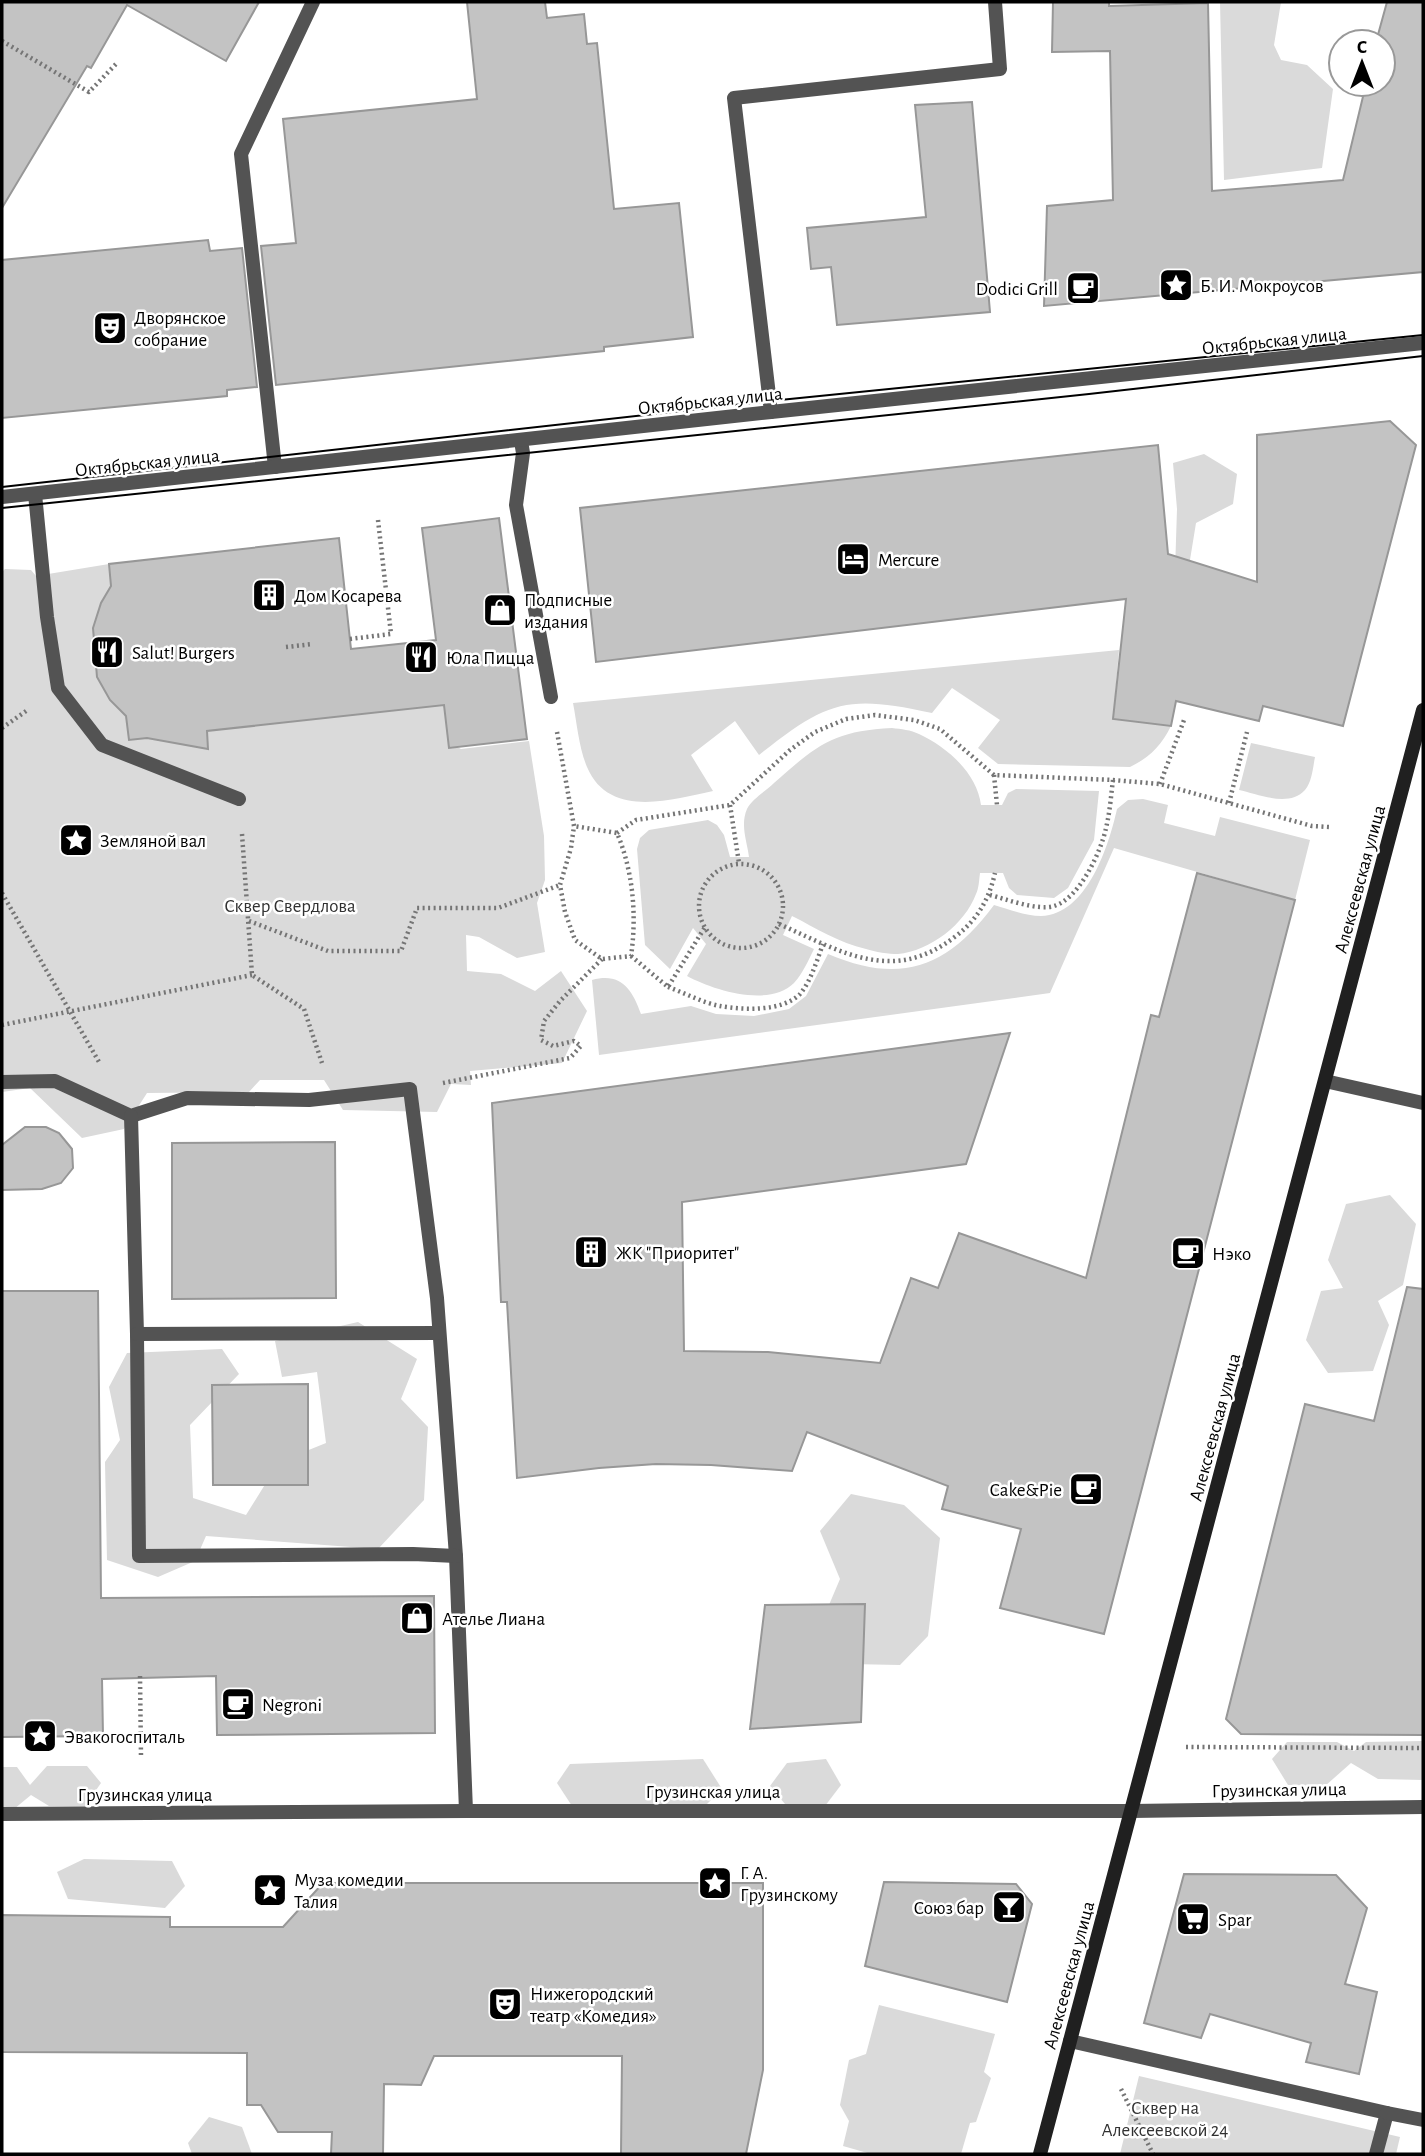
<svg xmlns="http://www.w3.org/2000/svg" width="1425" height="2156" font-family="'Alegreya Sans',sans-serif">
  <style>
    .green { fill: #dadada }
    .building { fill: #c3c3c3; stroke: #979797; stroke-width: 2 }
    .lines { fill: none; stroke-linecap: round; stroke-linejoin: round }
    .path { stroke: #757575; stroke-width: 4.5; stroke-dasharray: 2 3.5; stroke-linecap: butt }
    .lane { stroke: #535353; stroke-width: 14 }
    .street { stroke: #535353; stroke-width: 14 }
    .secondary { stroke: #202020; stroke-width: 14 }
    .tram { stroke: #000; stroke-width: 2 }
    .labels { text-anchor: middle; stroke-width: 5; stroke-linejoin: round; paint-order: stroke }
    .poi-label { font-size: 19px; fill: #000; stroke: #fff; text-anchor: start }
    .street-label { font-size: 19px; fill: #000; stroke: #fff }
    .park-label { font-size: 19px; fill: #313131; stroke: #fff }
  </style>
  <rect width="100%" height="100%" fill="#fff"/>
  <g class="green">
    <polygon points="1220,2 1281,2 1274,45 1281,60 1307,65 1333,89 1322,168 1224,180"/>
    <polygon points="1204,454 1237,474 1233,504 1196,523 1189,566 1175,571 1177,509 1173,463"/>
    <polygon points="109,564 111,586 110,700 126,716 129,740 147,738 208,749 207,731 444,705 449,743 461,749 529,741 544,836 545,880 537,903 545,952 517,958 479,937 466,935 467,971 501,974 535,991 561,971 587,1011 562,1063 470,1071 471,1085 451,1084 437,1112 343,1110 324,1080 260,1080 249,1092 147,1093 124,1129 82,1138 30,1088 2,1092 2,572 5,569 31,570 36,576"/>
    <path d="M1119,650l-6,69 58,7c-10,20 -21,31 -41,41l-132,-3 -20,-16 22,-28 -48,-32 -20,25c-86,-19 -105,-12 -173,42l-24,-34 -44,34 22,36c-42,9 -104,28 -126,-24 -8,-19 -10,-43 -14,-64z"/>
    <path d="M892,728c9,1 19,2 27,6 28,13 58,39 62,71h21l6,-12 8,-4 83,2 -5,49 -26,48 -14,10 -37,-3 -8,-7 -6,-15h-23c-1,7 -1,15 -4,21 -11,30 -46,57 -78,60 -9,0 -23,-2 -32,-5 -27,-6 -50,-21 -74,-33l-9,19 31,14c-6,12 -11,24 -20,34 -25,25 -81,7 -107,-7l19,-32 -13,-16 -23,41 -25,-24 -8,-96 3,-11 9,-8 59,-10 9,5 7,10 6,22h19c-2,-16 -9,-32 -2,-48 5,-10 19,-18 27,-26 43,-38 59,-52 118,-55z"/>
    <path d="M1251,743l64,14c-2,10 -3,25 -10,33 -16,18 -47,4 -66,0z"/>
    <path d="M1143,799l25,6 -4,18 51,13 5,-19 90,23 -15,60 -181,-52 -64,145 -451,62 -7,-75c29,-8 40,9 49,34l50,-8 25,8 38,2 35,-7 17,-13 22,-42c73,31 119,14 166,-49 14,4 32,11 47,11 46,-1 68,-71 76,-107l11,-9z"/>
    <polygon points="1390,1195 1416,1224 1403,1285 1378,1301 1389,1325 1373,1371 1328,1373 1306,1340 1321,1291 1343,1288 1328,1260 1346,1204"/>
    <polygon points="358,1322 417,1359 401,1399 428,1427 424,1500 378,1549 206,1536 195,1561 158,1577 107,1560 105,1462 120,1440 109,1387 127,1353 222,1349 239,1374 190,1425 193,1498 246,1515 279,1462 326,1443 317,1372 282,1377 275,1341"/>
    <polygon points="851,1494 904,1505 940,1538 928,1636 900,1665 849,1664 823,1619 840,1579 820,1531"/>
    <polygon points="1423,1741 1423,1780 1378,1779 1351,1763 1325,1786 1288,1785 1272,1759 1287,1742 1337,1742 1354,1751 1366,1742"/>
    <polygon points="703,1759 722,1789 694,1817 572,1806 557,1783 570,1764"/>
    <polygon points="826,1759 841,1785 825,1806 785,1804 770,1786 787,1763"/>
    <polygon points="47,1766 87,1766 101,1783 85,1806 49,1806 31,1795 14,1809 2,1808 2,1767 17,1767 30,1785"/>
    <polygon points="84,1859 172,1861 185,1886 165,1908 68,1899 57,1872"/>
    <polygon points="879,2005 995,2034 984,2072 991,2078 976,2122 970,2123 961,2154 871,2154 843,2146 849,2121 840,2105 849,2060 866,2054"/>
    <polygon points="1139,2076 1400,2137 1396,2154 1120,2154"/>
    <polygon points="209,2117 242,2127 252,2154 192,2154 188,2143"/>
  </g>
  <g class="building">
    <polygon points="2,2 259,2 226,61 127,5 91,68 87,66 2,208"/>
    <polygon points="467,2 545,2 547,18 584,14 587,44 597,43 614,209 679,203 693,337 604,347 604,351 276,385 261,246 296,243 283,119 477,99"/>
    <polygon points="1053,2 1109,2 1109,6 1208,3 1212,191 1343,180 1366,84 1383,84 1383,42 1376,42 1387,2 1423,2 1423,272 1044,306 1047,206 1113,200 1110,51 1052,52"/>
    <polygon points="972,102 990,312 837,325 831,267 811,269 807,228 926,217 915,105"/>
    <polygon points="208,240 210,251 242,248 257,387 227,390 227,396 2,418 2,260"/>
    <polygon points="1390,421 1416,445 1343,726 1263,706 1259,721 1176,701 1171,726 1113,719 1126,599 596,662 580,508 1158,445 1168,554 1257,582 1257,435"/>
    <polygon points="499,518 527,739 449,748 444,705 207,731 208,749 147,738 129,740 126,716 110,700 97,677 93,628 101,603 111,586 109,564 339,538 351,649 436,640 422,528"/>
    <polygon points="1197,873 1295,900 1104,1634 1000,1608 1021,1529 942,1509 948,1486 807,1432 792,1471 711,1465 656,1464 599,1468 517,1478 507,1302 501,1302 492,1103 1010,1033 966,1164 682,1202 684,1351 768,1352 880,1363 911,1278 938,1288 959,1233 1086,1278 1151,1015 1159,1017"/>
    <polygon points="25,1127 46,1127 59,1133 72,1149 73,1168 61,1183 42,1189 2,1190 2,1145"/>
    <polygon points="335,1142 336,1298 172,1299 172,1143"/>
    <polygon points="1407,1287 1423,1289 1423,1735 1241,1734 1226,1719 1305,1404 1374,1421"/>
    <polygon points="2,1291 98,1291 101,1598 434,1596 435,1733 217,1735 216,1676 102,1679 103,1736 2,1737"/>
    <polygon points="308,1384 308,1485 213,1485 212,1385"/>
    <polygon points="865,1604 861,1722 750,1729 765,1605"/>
    <polygon points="1184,1874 1336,1875 1367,1908 1345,1984 1377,1992 1359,2074 1306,2062 1311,2043 1210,2014 1201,2038 1144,2023"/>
    <polygon points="884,1882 1016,1884 1032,1904 1007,2002 865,1966"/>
    <polygon points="323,1883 763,1883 763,2070 746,2154 621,2154 622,2056 434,2056 421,2085 384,2084 383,2154 331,2154 332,2132 278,2132 261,2105 247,2105 247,2053 2,2052 2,1915 170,1917 170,1927 283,1927"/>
  </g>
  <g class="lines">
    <g class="path">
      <polyline points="2,41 89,92 116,64"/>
      <polyline points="350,639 391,634 378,520"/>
      <polyline points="286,647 313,644"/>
      <polyline points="2,728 29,709"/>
      <path d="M557,732l17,94 -3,22 -11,37 5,27 10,28 27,19 29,-3c6,-41 2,-85 -14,-123l-43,-7"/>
      <polyline points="994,775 997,805"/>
      <polyline points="1160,784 1184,720"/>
      <polyline points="1229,803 1247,732"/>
      <polyline points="730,805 739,863"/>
      <polyline points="617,833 636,820 730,805 790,750 815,732 846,719 875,715 914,720 940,729 994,775 1113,780 1160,784 1312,826 1329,827"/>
      <polyline points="242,834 252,975 304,1009 322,1063"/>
      <circle cx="741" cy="906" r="42"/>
      <polyline points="2,893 99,1062"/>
      <path d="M990,895c16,4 47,16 64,11 25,-7 47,-54 52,-78 4,-16 5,-33 7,-48"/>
      <polyline points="249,921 328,951 401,951 417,908 498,908 560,885"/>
      <path d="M779,924c63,28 114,61 177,12 22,-17 33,-37 39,-63"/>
      <polyline points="631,956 668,987 705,927"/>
      <path d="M668,987c17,6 35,16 52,19 23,4 62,6 80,-12 11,-13 17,-34 23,-50"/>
      <polyline points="2,1025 252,975"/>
      <polyline points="443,1083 570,1058 581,1046 574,1041 553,1046 541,1040 544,1021 560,1001 602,959"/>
      <polyline points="140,1676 141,1757"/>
      <polyline points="1186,1747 1423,1748"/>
      <polyline points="1121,2089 1153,2154"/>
    </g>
    <g class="lane">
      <polyline points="771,412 734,98 1000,69 995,2"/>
      <polyline points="521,441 523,453 516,505 551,697"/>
      <polyline points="275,467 241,154 313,2"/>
      <polyline points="35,494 47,617 58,688 102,745 239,799"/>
      <polyline points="1325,1081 1423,1103"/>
      <polyline points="2,1082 55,1081 131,1116 187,1098 309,1100 410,1089 437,1298 456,1556 466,1811"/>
      <polyline points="131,1116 137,1334 139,1556 413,1554 456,1556"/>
      <polyline points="137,1334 438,1333"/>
      <polyline points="1070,2041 1387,2113 1376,2154"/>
      <polyline points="1387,2113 1423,2120"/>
    </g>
    <g class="street">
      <polyline points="2,497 771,412 1423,343"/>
      <polyline points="2,1814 466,1811 1132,1811 1423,1807"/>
    </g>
    <polyline class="secondary" points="1040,2154 1423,710"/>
    <g class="tram">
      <polyline points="2,487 770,401 1423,335"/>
      <polyline points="2,508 1089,394 1423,356"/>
    </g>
  </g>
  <defs>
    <g id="sight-square" transform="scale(1.75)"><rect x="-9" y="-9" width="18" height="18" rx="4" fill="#000" stroke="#fff"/><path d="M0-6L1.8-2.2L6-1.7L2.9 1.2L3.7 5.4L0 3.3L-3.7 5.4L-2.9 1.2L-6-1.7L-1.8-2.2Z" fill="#fff"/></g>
    <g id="cafe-square" transform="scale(1.75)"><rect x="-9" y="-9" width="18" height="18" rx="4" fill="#000" stroke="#fff"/><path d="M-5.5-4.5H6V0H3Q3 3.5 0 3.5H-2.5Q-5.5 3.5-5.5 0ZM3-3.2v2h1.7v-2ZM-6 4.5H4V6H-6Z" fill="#fff"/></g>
    <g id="theatre-square" transform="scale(1.75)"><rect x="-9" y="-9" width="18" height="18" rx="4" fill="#000" stroke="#fff"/><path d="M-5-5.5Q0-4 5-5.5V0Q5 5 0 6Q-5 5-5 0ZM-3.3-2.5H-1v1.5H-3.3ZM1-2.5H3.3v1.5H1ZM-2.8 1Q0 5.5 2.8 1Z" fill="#fff"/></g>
    <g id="hotel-square" transform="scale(1.75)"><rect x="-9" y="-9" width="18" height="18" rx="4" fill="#000" stroke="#fff"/><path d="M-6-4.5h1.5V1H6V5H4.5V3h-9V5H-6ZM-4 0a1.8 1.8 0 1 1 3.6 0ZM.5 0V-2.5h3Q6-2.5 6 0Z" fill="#fff"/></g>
    <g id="building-square" transform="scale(1.75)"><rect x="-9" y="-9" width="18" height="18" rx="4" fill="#000" stroke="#fff"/><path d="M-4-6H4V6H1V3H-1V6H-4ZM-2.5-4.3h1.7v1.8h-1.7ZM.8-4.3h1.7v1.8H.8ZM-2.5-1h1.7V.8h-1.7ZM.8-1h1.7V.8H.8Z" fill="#fff"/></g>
    <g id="shop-square" transform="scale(1.75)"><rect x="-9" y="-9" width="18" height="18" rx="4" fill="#000" stroke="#fff"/><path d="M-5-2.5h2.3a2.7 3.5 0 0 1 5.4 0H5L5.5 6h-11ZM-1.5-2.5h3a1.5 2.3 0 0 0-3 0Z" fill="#fff"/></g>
    <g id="restaurant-square" transform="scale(1.75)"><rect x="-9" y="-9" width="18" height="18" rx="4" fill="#000" stroke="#fff"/><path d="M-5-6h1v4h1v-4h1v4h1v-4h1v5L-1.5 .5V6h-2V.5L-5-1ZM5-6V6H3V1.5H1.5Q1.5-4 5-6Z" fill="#fff"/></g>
    <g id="bar-square" transform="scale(1.75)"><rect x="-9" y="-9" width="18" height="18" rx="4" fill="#000" stroke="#fff"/><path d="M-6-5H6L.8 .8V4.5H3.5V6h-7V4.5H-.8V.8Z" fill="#fff"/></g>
    <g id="supermarket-square" transform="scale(1.75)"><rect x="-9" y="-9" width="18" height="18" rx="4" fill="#000" stroke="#fff"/><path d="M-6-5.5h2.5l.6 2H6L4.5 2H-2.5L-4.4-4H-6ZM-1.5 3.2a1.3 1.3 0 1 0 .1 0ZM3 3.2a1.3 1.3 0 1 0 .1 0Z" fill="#fff"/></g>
  </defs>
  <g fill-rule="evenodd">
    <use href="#sight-square" x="1176" y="285"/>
    <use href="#cafe-square" x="1083" y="288"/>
    <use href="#theatre-square" x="110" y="328"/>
    <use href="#hotel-square" x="853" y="559"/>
    <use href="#building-square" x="269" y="595"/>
    <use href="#shop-square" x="500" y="610"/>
    <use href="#restaurant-square" x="107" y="652"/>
    <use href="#restaurant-square" x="421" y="657"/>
    <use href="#sight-square" x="76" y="840"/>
    <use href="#building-square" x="591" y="1252"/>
    <use href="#cafe-square" x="1188" y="1253"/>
    <use href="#cafe-square" x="1086" y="1489"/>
    <use href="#shop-square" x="417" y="1618"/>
    <use href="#cafe-square" x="238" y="1704"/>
    <use href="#sight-square" x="40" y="1736"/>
    <use href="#sight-square" x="715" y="1883"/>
    <use href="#sight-square" x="270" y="1890"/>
    <use href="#bar-square" x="1009" y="1907"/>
    <use href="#supermarket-square" x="1193" y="1919"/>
    <use href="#theatre-square" x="505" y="2004"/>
  </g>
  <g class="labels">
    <g class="poi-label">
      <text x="1200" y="292">Б. И. Мокроусов</text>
      <text x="1058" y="295" text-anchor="end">Dodici Grill</text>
      <text x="134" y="324">Дворянское<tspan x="134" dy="22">собрание</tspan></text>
      <text x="878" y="566">Mercure</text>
      <text x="294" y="602">Дом Косарева</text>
      <text x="524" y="606">Подписные<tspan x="524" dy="22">издания</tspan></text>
      <text x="132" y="659">Salut! Burgers</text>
      <text x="446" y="664">Юла Пицца</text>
      <text x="100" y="847">Земляной вал</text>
      <text x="616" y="1259">ЖК "Приоритет"</text>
      <text x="1212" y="1260">Нэко</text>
      <text x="1062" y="1496" text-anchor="end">Cake&amp;Pie</text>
      <text x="442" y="1625">Ателье Лиана</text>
      <text x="262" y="1711">Negroni</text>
      <text x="64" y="1743">Эвакогоспиталь</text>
      <text x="740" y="1879">Г. А.<tspan x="740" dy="22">Грузинскому</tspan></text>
      <text x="294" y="1886">Муза комедии<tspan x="294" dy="22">Талия</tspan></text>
      <text x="984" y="1914" text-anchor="end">Союз бар</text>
      <text x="1218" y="1926">Spar</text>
      <text x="530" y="2000">Нижегородский<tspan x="530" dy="22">театр «Комедия»</tspan></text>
    </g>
    <g class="street-label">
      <text transform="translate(1274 340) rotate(-6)" y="7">Октябрьская улица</text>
      <text transform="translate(710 400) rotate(-6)" y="7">Октябрьская улица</text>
      <text transform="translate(147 462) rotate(-6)" y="7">Октябрьская улица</text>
      <text transform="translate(1359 879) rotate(-75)" y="7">Алексеевская улица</text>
      <text transform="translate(1214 1427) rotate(-75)" y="7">Алексеевская улица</text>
      <text transform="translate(1279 1789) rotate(-1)" y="7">Грузинская улица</text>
      <text x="713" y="1798">Грузинская улица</text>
      <text x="145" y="1801">Грузинская улица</text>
      <text transform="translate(1068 1975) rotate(-75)" y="7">Алексеевская улица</text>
    </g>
    <g class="park-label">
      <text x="290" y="912">Сквер Свердлова</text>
      <text x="1165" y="2114">Сквер на<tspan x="1165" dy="22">Алексеевской 24</tspan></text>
    </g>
  </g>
  <rect width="1425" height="2156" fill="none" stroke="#000000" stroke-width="7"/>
  <g transform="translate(1362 63)"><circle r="33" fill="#ffffff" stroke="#999999" stroke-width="2"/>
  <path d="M0-5L12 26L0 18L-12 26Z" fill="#000000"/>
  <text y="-10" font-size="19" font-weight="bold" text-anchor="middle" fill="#000000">С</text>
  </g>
</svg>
